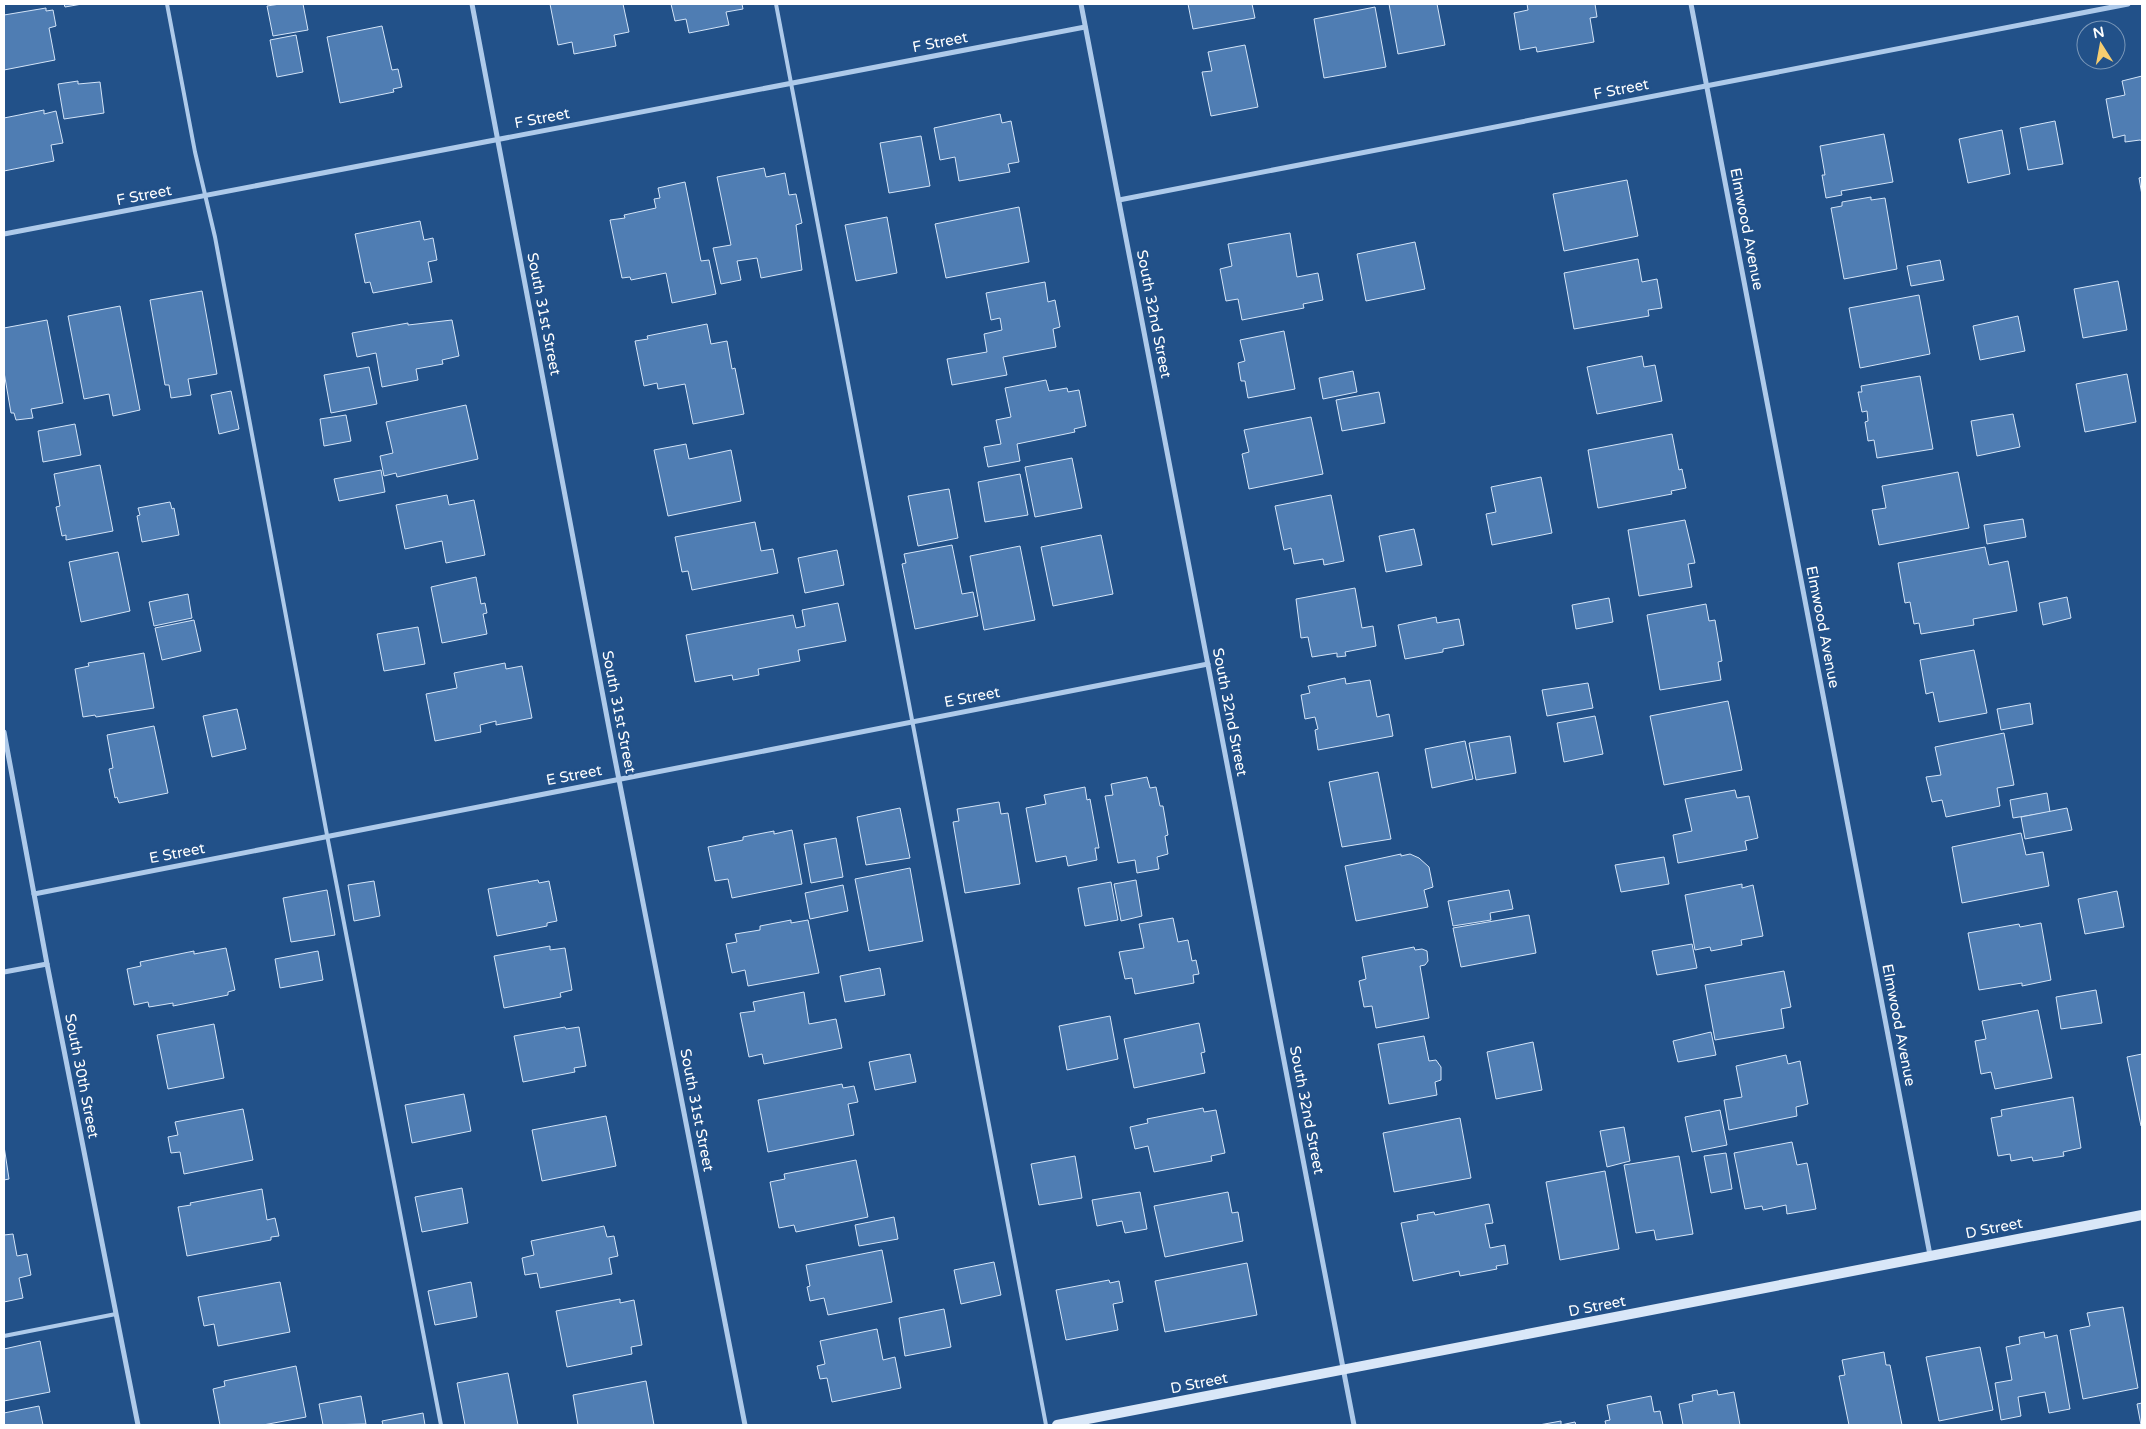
<svg xmlns="http://www.w3.org/2000/svg" width="2146" height="1429" font-family="'Varela Round',sans-serif">
  <style>
    .building { fill: #4f7db3; stroke: #d3e4f8 }
    .lines { fill: none; stroke-linecap: round; stroke-linejoin: round }
    .lane { stroke: #aecaea; stroke-width: 4 }
    .street { stroke: #aecaea; stroke-width: 5 }
    .secondary { stroke: #d9e7f8; stroke-width: 10 }
    .labels { text-anchor: middle; stroke-width: 4.5; stroke-linejoin: round; paint-order: stroke }
    .street-label { font-size: 15px; fill: #fff; stroke: #225189 }
  </style>
  <rect width="100%" height="100%" fill="#225189"/>
  <g class="building">
    <polygon points="64,4 82,4 65,7"/>
    <polygon points="280,4 303,4 308,30 273,36 267,6"/>
    <polygon points="550,4 623,4 629,32 614,35 616,46 574,54 572,42 558,45"/>
    <polygon points="671,4 742,4 743,9 726,12 729,25 689,33 686,19 675,21"/>
    <polygon points="1188,4 1252,4 1255,18 1193,29"/>
    <polygon points="1389,4 1437,4 1445,45 1398,54"/>
    <polygon points="1527,4 1595,4 1597,17 1590,18 1594,42 1537,52 1536,47 1520,50 1514,13 1528,10"/>
    <polygon points="1375,7 1386,67 1324,78 1314,19"/>
    <polygon points="46,8 46,11 53,10 56,26 49,28 55,60 4,70 4,15"/>
    <polygon points="382,26 392,70 398,69 402,87 393,89 394,92 340,103 327,37"/>
    <polygon points="296,35 303,72 277,77 270,40"/>
    <polygon points="1245,45 1258,107 1211,116 1202,72 1212,71 1208,52"/>
    <polygon points="2142,76 2142,141 2140,140 2125,142 2125,135 2113,138 2106,99 2125,95 2122,81"/>
    <polygon points="78,81 78,84 100,82 104,113 64,119 58,84"/>
    <polygon points="44,110 44,114 56,111 63,143 51,145 54,161 4,171 4,118"/>
    <polygon points="1000,114 1002,123 1011,121 1019,162 1008,164 1010,172 959,181 955,157 940,160 934,128"/>
    <polygon points="2055,121 2063,164 2028,170 2020,128"/>
    <polygon points="2002,130 2010,174 1968,183 1959,139"/>
    <polygon points="1884,134 1893,182 1841,191 1842,195 1826,198 1822,175 1825,175 1820,146"/>
    <polygon points="921,136 930,186 889,193 880,143"/>
    <polygon points="764,168 766,177 785,173 789,195 796,194 802,223 796,225 802,270 761,278 757,258 737,261 741,280 721,284 713,248 731,245 717,177"/>
    <polygon points="2142,177 2142,195 2139,178"/>
    <polygon points="1627,180 1638,236 1564,251 1553,194"/>
    <polygon points="685,182 701,261 709,260 716,294 672,303 666,273 631,280 630,277 622,278 610,220 625,218 624,215 656,208 654,199 660,198 658,188"/>
    <polygon points="1871,197 1871,200 1885,198 1897,269 1844,279 1831,208 1842,206 1842,202"/>
    <polygon points="1019,207 1029,262 946,278 935,224"/>
    <polygon points="887,217 897,273 856,281 845,225"/>
    <polygon points="420,221 424,240 433,238 437,260 428,262 432,282 373,293 370,282 365,283 355,234"/>
    <polygon points="1290,233 1297,277 1318,273 1323,300 1303,304 1304,308 1242,320 1238,299 1226,301 1220,269 1232,266 1228,244"/>
    <polygon points="1415,242 1425,289 1366,301 1357,254"/>
    <polygon points="1638,259 1642,282 1657,279 1662,308 1648,310 1649,316 1574,329 1564,273"/>
    <polygon points="1940,260 1944,280 1911,286 1907,266"/>
    <polygon points="2118,281 2127,330 2083,338 2074,289"/>
    <polygon points="1045,282 1048,302 1055,300 1060,327 1053,329 1056,347 1003,357 1007,375 952,385 947,359 987,352 984,334 1002,330 1000,318 991,320 986,293"/>
    <polygon points="202,291 217,374 188,379 191,395 171,398 169,385 165,385 150,300"/>
    <polygon points="1919,295 1930,354 1860,368 1849,308"/>
    <polygon points="120,306 140,410 113,416 109,394 84,399 68,316"/>
    <polygon points="2018,316 2025,351 1980,360 1973,326"/>
    <polygon points="47,320 63,403 31,409 33,418 16,420 14,413 11,413 4,372 4,328"/>
    <polygon points="452,320 459,356 442,360 443,364 416,369 418,380 382,387 376,353 357,357 352,333 408,323 408,325"/>
    <polygon points="707,324 711,344 727,341 732,369 735,368 744,414 693,424 685,384 658,389 657,383 644,386 635,341 648,339 647,336"/>
    <polygon points="1284,331 1295,389 1248,398 1245,381 1241,381 1238,363 1245,361 1240,340"/>
    <polygon points="1642,356 1644,367 1655,365 1662,401 1597,414 1587,367"/>
    <polygon points="369,367 377,404 331,413 324,375"/>
    <polygon points="1353,371 1357,392 1323,399 1319,378"/>
    <polygon points="2127,374 2136,422 2085,432 2076,384"/>
    <polygon points="1920,376 1933,449 1877,458 1874,440 1868,441 1865,422 1868,421 1867,411 1862,412 1858,392 1862,392 1861,386"/>
    <polygon points="1046,380 1049,391 1067,388 1068,392 1079,390 1086,426 1074,429 1075,432 1017,444 1020,461 988,467 984,447 1001,444 996,420 1011,417 1005,388"/>
    <polygon points="231,391 239,429 219,434 211,395"/>
    <polygon points="1379,392 1385,423 1342,431 1336,400"/>
    <polygon points="466,405 478,459 397,477 396,473 384,476 380,456 393,453 386,422"/>
    <polygon points="2013,414 2020,447 1977,456 1971,421"/>
    <polygon points="346,415 351,441 324,446 320,419"/>
    <polygon points="1311,417 1323,474 1249,489 1242,454 1249,452 1244,430"/>
    <polygon points="75,424 81,455 43,462 38,431"/>
    <polygon points="1672,434 1679,470 1682,469 1686,488 1671,491 1672,494 1598,508 1588,450"/>
    <polygon points="686,444 689,459 731,450 741,501 668,516 654,450"/>
    <polygon points="1072,458 1082,508 1035,517 1025,467"/>
    <polygon points="100,465 113,531 66,540 66,535 62,536 56,507 60,506 54,474"/>
    <polygon points="381,470 385,492 339,501 334,479"/>
    <polygon points="1958,472 1969,528 1879,545 1872,510 1886,508 1882,486"/>
    <polygon points="1020,474 1028,515 985,522 978,482"/>
    <polygon points="1541,477 1552,533 1492,545 1486,514 1496,512 1491,487"/>
    <polygon points="949,489 958,538 918,546 908,496"/>
    <polygon points="447,495 449,505 474,500 485,555 446,563 442,541 405,549 396,505"/>
    <polygon points="1331,495 1344,561 1324,565 1323,559 1294,564 1291,548 1284,550 1275,506"/>
    <polygon points="170,502 172,509 174,508 179,535 142,542 137,516 140,515 138,508"/>
    <polygon points="2023,519 2026,537 1987,544 1984,525"/>
    <polygon points="1685,520 1695,563 1688,564 1692,587 1639,596 1628,530"/>
    <polygon points="755,522 761,551 773,549 778,573 692,590 688,571 682,572 675,537"/>
    <polygon points="1414,529 1422,565 1386,572 1379,536"/>
    <polygon points="1101,535 1113,594 1053,606 1041,547"/>
    <polygon points="952,545 962,594 973,592 978,616 915,629 902,564 906,563 904,554"/>
    <polygon points="1020,546 1035,620 984,630 970,556"/>
    <polygon points="1985,547 1989,565 2008,561 2017,611 1973,619 1974,625 1921,634 1919,623 1914,624 1910,602 1905,603 1898,563"/>
    <polygon points="837,550 844,585 805,593 798,558"/>
    <polygon points="118,552 130,611 81,622 69,562"/>
    <polygon points="476,577 481,604 485,603 487,613 483,614 487,634 442,643 431,587"/>
    <polygon points="1355,588 1362,628 1373,626 1376,646 1345,652 1346,656 1337,657 1337,653 1312,657 1308,637 1301,638 1296,599"/>
    <polygon points="188,594 192,618 154,626 149,602"/>
    <polygon points="2067,597 2071,618 2043,625 2039,603"/>
    <polygon points="1609,598 1613,622 1576,629 1572,605"/>
    <polygon points="838,603 846,641 798,650 800,661 758,669 759,675 733,680 732,675 695,682 686,635 793,615 796,628 805,626 802,610"/>
    <polygon points="1706,604 1709,621 1715,620 1722,661 1718,662 1721,680 1660,690 1647,615"/>
    <polygon points="1436,617 1437,623 1459,619 1464,645 1443,649 1443,652 1405,659 1398,625"/>
    <polygon points="194,620 201,651 162,660 155,628"/>
    <polygon points="418,627 425,664 384,671 377,634"/>
    <polygon points="1974,650 1987,713 1939,722 1933,692 1926,694 1920,660"/>
    <polygon points="144,653 154,708 96,717 95,715 83,717 75,669 89,666 88,663"/>
    <polygon points="505,663 506,669 522,666 532,718 496,725 496,721 480,725 481,732 435,741 426,694 457,688 454,673"/>
    <polygon points="1345,678 1346,684 1370,680 1377,717 1389,714 1393,736 1318,750 1315,730 1318,729 1315,717 1305,719 1301,695 1310,693 1308,686"/>
    <polygon points="1588,683 1593,708 1547,716 1542,690"/>
    <polygon points="1728,701 1742,770 1664,785 1650,716"/>
    <polygon points="2030,703 2033,724 2001,730 1997,709"/>
    <polygon points="237,709 246,749 212,757 203,716"/>
    <polygon points="1595,716 1603,754 1564,762 1557,723"/>
    <polygon points="154,726 168,793 119,803 117,797 115,798 109,769 113,768 107,735"/>
    <polygon points="2004,733 2014,785 1997,788 2000,806 1946,817 1942,800 1932,802 1926,777 1941,775 1935,747"/>
    <polygon points="1510,736 1516,773 1476,780 1469,743"/>
    <polygon points="1465,741 1473,779 1432,788 1425,749"/>
    <polygon points="1378,772 1391,839 1342,847 1329,782"/>
    <polygon points="1147,777 1150,788 1156,787 1160,806 1163,806 1168,835 1165,836 1168,854 1157,857 1159,869 1137,873 1135,860 1118,863 1105,796 1113,795 1111,784"/>
    <polygon points="1085,787 1087,800 1090,799 1099,848 1095,848 1097,860 1068,866 1066,856 1036,862 1026,808 1046,804 1044,795"/>
    <polygon points="1735,790 1737,798 1749,796 1758,838 1745,841 1747,850 1678,863 1673,835 1692,831 1685,799"/>
    <polygon points="2047,793 2050,812 2013,818 2010,800"/>
    <polygon points="999,802 1001,814 1008,813 1020,884 965,893 953,822 959,821 957,809"/>
    <polygon points="900,808 910,858 866,865 857,817"/>
    <polygon points="2067,808 2072,830 2025,839 2021,817"/>
    <polygon points="792,830 802,884 732,898 728,879 715,881 708,847 743,840 743,837 774,831 774,834"/>
    <polygon points="2021,833 2026,855 2043,852 2049,886 1962,903 1952,847"/>
    <polygon points="836,838 843,877 811,883 804,844"/>
    <polygon points="1401,854 1401,856 1410,854 1419,858 1429,867 1433,887 1424,890 1428,907 1356,921 1345,866"/>
    <polygon points="1664,857 1669,884 1621,892 1615,865"/>
    <polygon points="910,868 923,941 869,951 855,879"/>
    <polygon points="538,880 539,883 549,881 557,921 547,923 547,926 497,936 488,889"/>
    <polygon points="1136,880 1142,916 1121,921 1114,884"/>
    <polygon points="374,881 380,916 354,921 348,885"/>
    <polygon points="1111,882 1118,920 1085,926 1078,888"/>
    <polygon points="1742,884 1742,888 1753,885 1763,936 1741,940 1742,945 1711,951 1710,947 1695,950 1685,895"/>
    <polygon points="843,885 848,911 810,919 805,893"/>
    <polygon points="327,890 335,935 291,942 283,898"/>
    <polygon points="1509,890 1513,909 1490,913 1491,920 1453,926 1448,901"/>
    <polygon points="2117,891 2124,927 2085,934 2078,899"/>
    <polygon points="1529,915 1536,953 1461,967 1453,928"/>
    <polygon points="1173,918 1178,942 1188,940 1192,961 1196,960 1199,974 1193,975 1194,983 1135,994 1132,978 1125,979 1119,952 1144,948 1139,924"/>
    <polygon points="791,920 791,923 808,920 819,973 748,986 745,970 732,973 726,944 737,942 735,934 760,930 760,926"/>
    <polygon points="2041,923 2051,980 2022,986 2022,983 1979,990 1968,933 2019,924 2020,927"/>
    <polygon points="1692,944 1697,968 1657,975 1652,951"/>
    <polygon points="550,946 550,950 565,948 572,990 560,993 561,997 504,1008 494,956"/>
    <polygon points="1414,947 1415,950 1422,949 1427,951 1428,961 1425,965 1420,966 1429,1018 1376,1028 1372,1006 1364,1007 1359,981 1366,979 1362,957"/>
    <polygon points="226,948 235,990 228,992 228,995 173,1006 173,1003 149,1007 148,1002 134,1005 127,969 141,966 140,962 194,951 194,954"/>
    <polygon points="318,951 323,980 280,988 275,959"/>
    <polygon points="880,968 885,995 845,1002 840,976"/>
    <polygon points="1784,971 1791,1007 1781,1009 1784,1028 1715,1040 1705,985"/>
    <polygon points="2096,990 2102,1023 2061,1029 2056,997"/>
    <polygon points="804,992 809,1024 836,1019 842,1048 764,1064 762,1054 749,1057 740,1013 755,1011 753,1002"/>
    <polygon points="2038,1010 2052,1078 1995,1089 1991,1072 1981,1074 1975,1041 1986,1039 1982,1021"/>
    <polygon points="1110,1016 1118,1059 1067,1070 1059,1026"/>
    <polygon points="1199,1023 1205,1052 1201,1053 1205,1073 1134,1088 1124,1039"/>
    <polygon points="214,1024 224,1078 168,1089 157,1035"/>
    <polygon points="565,1027 566,1029 579,1027 586,1066 574,1068 575,1072 523,1082 514,1036"/>
    <polygon points="1711,1032 1716,1055 1678,1062 1673,1041"/>
    <polygon points="1424,1036 1429,1061 1436,1060 1441,1067 1441,1080 1435,1082 1437,1095 1389,1104 1378,1044"/>
    <polygon points="1533,1042 1542,1090 1496,1099 1487,1052"/>
    <polygon points="910,1054 916,1082 875,1090 869,1062"/>
    <polygon points="2142,1054 2142,1126 2141,1126 2127,1057"/>
    <polygon points="1786,1055 1788,1064 1800,1061 1808,1104 1796,1107 1797,1116 1729,1130 1724,1100 1742,1097 1736,1066"/>
    <polygon points="842,1084 843,1088 854,1086 858,1102 848,1104 854,1135 768,1152 758,1100"/>
    <polygon points="464,1094 471,1131 412,1143 405,1105"/>
    <polygon points="2073,1097 2081,1148 2063,1152 2064,1156 2033,1161 2032,1157 2011,1161 2010,1154 1998,1156 1991,1118 2002,1116 2001,1110"/>
    <polygon points="1203,1108 1204,1112 1216,1110 1225,1153 1211,1156 1212,1161 1154,1172 1148,1146 1135,1149 1130,1127 1148,1123 1147,1119"/>
    <polygon points="243,1109 253,1160 184,1174 180,1152 171,1153 168,1137 178,1135 175,1122"/>
    <polygon points="1720,1110 1727,1145 1692,1152 1685,1117"/>
    <polygon points="606,1116 616,1166 542,1181 532,1130"/>
    <polygon points="1460,1118 1471,1178 1394,1192 1383,1133"/>
    <polygon points="1624,1127 1630,1161 1607,1167 1600,1131"/>
    <polygon points="1792,1142 1797,1165 1807,1163 1816,1209 1787,1214 1786,1205 1763,1210 1762,1206 1745,1209 1734,1153"/>
    <polygon points="4,1146 9,1179 4,1180"/>
    <polygon points="1726,1153 1732,1189 1711,1193 1704,1156"/>
    <polygon points="1075,1156 1082,1198 1039,1205 1031,1164"/>
    <polygon points="1679,1156 1693,1234 1656,1240 1654,1230 1636,1233 1624,1165"/>
    <polygon points="856,1160 868,1217 796,1232 794,1225 779,1228 770,1182 785,1179 784,1174"/>
    <polygon points="1605,1171 1619,1249 1560,1260 1546,1182"/>
    <polygon points="462,1188 468,1223 422,1232 415,1197"/>
    <polygon points="262,1189 267,1220 275,1218 279,1236 271,1237 271,1240 187,1256 178,1207 191,1205 190,1203"/>
    <polygon points="1140,1192 1147,1229 1125,1233 1122,1221 1097,1226 1092,1200"/>
    <polygon points="1228,1192 1232,1213 1238,1212 1243,1241 1165,1257 1154,1206"/>
    <polygon points="1489,1204 1493,1223 1485,1224 1490,1248 1505,1245 1508,1264 1496,1266 1497,1269 1460,1276 1459,1271 1413,1281 1401,1223 1418,1220 1417,1215 1434,1212 1435,1215"/>
    <polygon points="894,1217 898,1239 859,1246 855,1225"/>
    <polygon points="604,1226 607,1237 614,1236 618,1256 609,1258 612,1274 540,1288 537,1273 525,1275 522,1258 534,1255 531,1241"/>
    <polygon points="13,1234 17,1256 27,1254 31,1275 19,1278 23,1298 4,1302 4,1235"/>
    <polygon points="882,1250 892,1302 828,1315 824,1298 810,1301 807,1287 810,1286 806,1265"/>
    <polygon points="994,1262 1001,1295 961,1304 954,1270"/>
    <polygon points="1247,1263 1257,1315 1165,1332 1155,1281"/>
    <polygon points="1109,1280 1110,1283 1119,1281 1123,1302 1113,1304 1118,1330 1066,1340 1056,1290"/>
    <polygon points="280,1282 290,1332 218,1346 214,1324 204,1326 198,1297"/>
    <polygon points="471,1282 477,1317 435,1325 428,1291"/>
    <polygon points="620,1299 620,1303 634,1300 642,1345 631,1347 632,1354 567,1367 556,1311"/>
    <polygon points="2123,1307 2138,1388 2083,1399 2070,1330 2090,1326 2087,1313"/>
    <polygon points="944,1309 951,1347 905,1356 899,1318"/>
    <polygon points="877,1329 883,1360 895,1357 901,1388 832,1402 827,1378 820,1379 817,1366 825,1364 820,1341"/>
    <polygon points="2044,1332 2045,1338 2057,1335 2070,1409 2049,1413 2045,1392 2018,1397 2021,1416 2001,1420 1995,1383 2012,1380 2006,1347 2020,1344 2019,1337"/>
    <polygon points="40,1341 50,1392 4,1401 4,1349"/>
    <polygon points="1980,1347 1993,1410 1939,1421 1926,1357"/>
    <polygon points="1884,1352 1886,1365 1890,1365 1902,1425 1849,1425 1839,1376 1845,1375 1842,1360"/>
    <polygon points="296,1366 306,1417 263,1425 220,1425 213,1389 225,1386 224,1381"/>
    <polygon points="508,1373 518,1425 465,1425 457,1383"/>
    <polygon points="646,1381 654,1425 578,1425 573,1395"/>
    <polygon points="1717,1390 1718,1395 1734,1392 1740,1425 1683,1425 1679,1404 1693,1401 1692,1395"/>
    <polygon points="361,1396 366,1424 323,1425 319,1404"/>
    <polygon points="1651,1396 1654,1412 1660,1411 1663,1425 1606,1425 1605,1421 1610,1420 1607,1405"/>
    <polygon points="2142,1403 2142,1425 2141,1425 2137,1404"/>
    <polygon points="39,1406 43,1425 4,1425 4,1413"/>
    <polygon points="423,1413 425,1425 383,1425 382,1421"/>
    <polygon points="1561,1421 1561,1425 1575,1422 1576,1425 1539,1425"/>
  </g>
  <g class="lines">
    <g class="lane">
      <polyline points="167,4 195,152 215,237 327,835 441,1425"/>
      <polyline points="776,4 1046,1425"/>
      <polyline points="4,1336 116,1314"/>
    </g>
    <g class="street">
      <polyline points="472,4 613,749 745,1425"/>
      <polyline points="1081,4 1354,1425"/>
      <polyline points="1691,4 1930,1255"/>
      <polyline points="1119,200 2128,4"/>
      <polyline points="4,234 1085,27"/>
      <polyline points="4,732 47,964 138,1425"/>
      <polyline points="34,894 1208,664"/>
      <polyline points="4,972 47,964"/>
    </g>
    <polyline class="secondary" points="1057,1425 2142,1215"/>
  </g>
  <g class="labels">
    <g class="street-label">
      <text transform="translate(940 42) rotate(-11)" y="5">F Street</text>
      <text transform="translate(1621 89) rotate(-11)" y="5">F Street</text>
      <text transform="translate(542 118) rotate(-11)" y="5">F Street</text>
      <text transform="translate(144 195) rotate(-11)" y="5">F Street</text>
      <text transform="translate(1747 229) rotate(79)" y="5">Elmwood Avenue</text>
      <text transform="translate(544 314) rotate(79)" y="5">South 31st Street</text>
      <text transform="translate(1154 314) rotate(79)" y="5">South 32nd Street</text>
      <text transform="translate(1823 627) rotate(79)" y="5">Elmwood Avenue</text>
      <text transform="translate(972 697) rotate(-11)" y="5">E Street</text>
      <text transform="translate(619 712) rotate(79)" y="5">South 31st Street</text>
      <text transform="translate(1230 712) rotate(79)" y="5">South 32nd Street</text>
      <text transform="translate(574 775) rotate(-11)" y="5">E Street</text>
      <text transform="translate(177 853) rotate(-11)" y="5">E Street</text>
      <text transform="translate(1899 1025) rotate(79)" y="5">Elmwood Avenue</text>
      <text transform="translate(82 1076) rotate(79)" y="5">South 30th Street</text>
      <text transform="translate(697 1110) rotate(79)" y="5">South 31st Street</text>
      <text transform="translate(1307 1110) rotate(79)" y="5">South 32nd Street</text>
      <text transform="translate(1994 1228) rotate(-11)" y="5">D Street</text>
      <text transform="translate(1597 1306) rotate(-11)" y="5">D Street</text>
      <text transform="translate(1199 1383) rotate(-11)" y="5">D Street</text>
    </g>
  </g>
  <rect width="2146" height="1429" fill="none" stroke="#ffffff" stroke-width="10"/>
  <g transform="translate(2101 45) rotate(349)"><circle r="24" fill="#225189" stroke="#7a97b8"/>
  <path d="M0-4L9 19L0 12L-9 19Z" fill="#f6cd70"/>
  <text y="-8" font-size="14" font-weight="bold" text-anchor="middle" fill="#ffffff">N</text>
  </g>
</svg>
